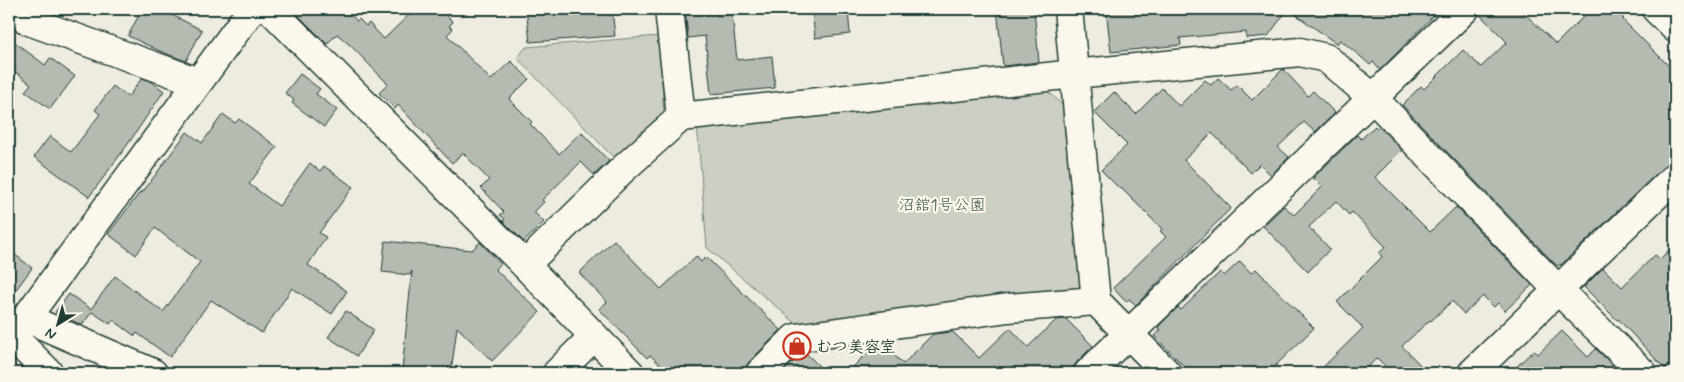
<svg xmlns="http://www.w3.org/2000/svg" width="1684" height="382" font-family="Mynerve,'Klee One',sans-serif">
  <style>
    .green { fill: #cbcfc4; stroke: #75867c }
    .building { fill: #b4bbb0; stroke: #1f3d34 }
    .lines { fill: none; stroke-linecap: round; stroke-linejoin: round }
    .minor-casing { stroke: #1f3d34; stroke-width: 31 }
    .minor { stroke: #fbf7ec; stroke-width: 28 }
    .labels { text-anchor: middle; stroke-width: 4.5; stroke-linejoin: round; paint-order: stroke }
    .park-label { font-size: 16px; fill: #415a51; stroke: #fbf7ec }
    .poi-label { font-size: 16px; font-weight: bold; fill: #1f3d34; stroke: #fbf7ec; text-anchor: start }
  </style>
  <rect width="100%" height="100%" fill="#eeece1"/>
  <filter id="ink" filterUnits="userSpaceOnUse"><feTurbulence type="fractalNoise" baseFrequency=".02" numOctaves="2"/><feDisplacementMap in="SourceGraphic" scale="10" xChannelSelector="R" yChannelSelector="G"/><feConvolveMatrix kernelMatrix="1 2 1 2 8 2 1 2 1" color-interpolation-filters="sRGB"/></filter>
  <g filter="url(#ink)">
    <g class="green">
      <polygon points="659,36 664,113 615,159 517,58 526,47"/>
      <polygon points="1043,87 1062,104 1081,287 1075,296 799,326 707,248 697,125"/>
    </g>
    <g class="building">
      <polygon points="142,9 160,9 202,30 186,61 162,52 128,36"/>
      <polygon points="292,9 345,9 357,21 359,19 366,26 369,23 384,39 415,9 440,9 453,22 449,26 453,29 447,35 491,80 511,61 529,79 509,99 532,122 530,124 559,154 581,132 609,161 594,175 581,162 542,200 544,202 534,212 544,222 524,242 503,221 505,219 500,215 504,212 481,188 489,180 463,153 452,163 398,105 395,109 379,93 388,84 351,46 337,34 327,44"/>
      <polygon points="526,9 612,9 615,36 530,42"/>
      <polygon points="685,9 716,9 717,16 732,14 737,60 772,56 775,88 711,94 705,36 688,38"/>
      <polygon points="812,9 848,9 850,34 815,38"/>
      <polygon points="997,9 1034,9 1039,62 1003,66"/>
      <polygon points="1106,9 1440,9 1380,70 1373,62 1370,65 1360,56 1340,40 1337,44 1288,9 1268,36 1246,38 1246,32 1180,38 1181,45 1111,52"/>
      <polygon points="1480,9 1520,9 1556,44 1591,9 1614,9 1624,19 1623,20 1675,72 1675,156 1561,265 1560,264 1558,266 1554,263 1402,105 1421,86 1424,89 1463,50 1481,67 1507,42 1479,14"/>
      <polygon points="9,38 45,65 50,58 75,76 50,109 25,91 31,84 9,67"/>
      <polygon points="1283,69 1308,96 1313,91 1335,113 1315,132 1304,122 1278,147 1289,157 1271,175 1260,164 1251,173 1212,133 1184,160 1231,208 1136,305 1129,299 1126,302 1113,288 1166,237 1160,231 1162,229 1121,188 1120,189 1101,170 1127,145 1094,112 1114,92 1136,114 1162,88 1179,106 1205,80 1211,85 1218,78 1231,90 1237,85 1252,100"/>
      <polygon points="300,74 320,89 316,94 337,110 324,127 292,103 294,100 285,93"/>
      <polygon points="142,78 152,82 164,91 128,144 89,197 34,157 50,136 71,152 100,114 95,110 113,86 128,97"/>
      <polygon points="223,114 235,123 239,119 277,147 249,184 279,206 310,163 320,171 324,166 353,187 319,233 326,237 308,265 347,291 332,314 292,288 262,333 211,300 170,357 137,333 135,336 113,320 110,324 92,312 82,325 62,316 55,312 69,294 91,309 115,276 163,312 200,262 155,228 136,255 108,234 141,191 142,193 187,132 202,143"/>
      <polygon points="1375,126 1378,129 1380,127 1402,150 1375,177 1430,232 1456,207 1532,285 1505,311 1498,303 1494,307 1483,296 1464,314 1452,301 1431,321 1430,320 1402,346 1428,373 1392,373 1377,358 1362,373 1317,373 1363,328 1337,302 1382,257 1379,253 1386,247 1352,212 1349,215 1336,201 1309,227 1330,249 1308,272 1263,226 1284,206 1294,215 1322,187 1313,178 1357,135 1361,139"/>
      <polygon points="614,240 661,289 696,256 701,262 706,257 781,330 749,362 745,368 745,373 669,373 650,355 647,358 599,309 607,302 579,273"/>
      <polygon points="385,241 472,250 480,242 501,264 495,269 540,312 492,361 457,327 451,373 402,370 412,271 410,275 382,272"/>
      <polygon points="1675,244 1675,359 1665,369 1618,319 1617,320 1584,287 1603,268 1622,287 1655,255 1660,259"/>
      <polygon points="9,250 32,268 9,299"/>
      <polygon points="1240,261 1251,273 1256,269 1314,328 1268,373 1191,373 1154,336 1161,330 1158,327 1178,307 1181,310 1220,272 1224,276"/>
      <polygon points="346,311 374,330 357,356 328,337"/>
      <polygon points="1066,319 1093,346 1077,362 1069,373 847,373 878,342 881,342 903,364 933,334 953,332 979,358 1010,328 1028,347 1056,320"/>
      <polygon points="1562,331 1588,357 1596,349 1621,373 1510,373 1534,350 1538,354"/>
      <polygon points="805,352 826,373 782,373 802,353"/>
    </g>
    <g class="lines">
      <g class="minor-casing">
        <g id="minor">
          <polyline points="22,9 24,18 29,21 198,82"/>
          <polyline points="270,9 525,265 630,373"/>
          <polyline points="1068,9 1096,301 1167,373"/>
          <polyline points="1656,9 1675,28"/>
          <polyline points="681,117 1074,74 1300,52 1326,58 1373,98 1558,290 1643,373"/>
          <polyline points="525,265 623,169 681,117 669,9"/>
          <polyline points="26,318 153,373"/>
          <polyline points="9,333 49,373"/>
          <polyline points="11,335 26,318 252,9"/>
          <polyline points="557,373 594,336"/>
          <polyline points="760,373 795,338 1008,308 1096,301"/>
          <polyline points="1088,373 1465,9"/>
          <polyline points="1472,373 1675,177"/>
        </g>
      </g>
      <use href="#minor" class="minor"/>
    </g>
  </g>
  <defs>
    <g id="shop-ring" transform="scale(1.4375)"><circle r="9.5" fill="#fbf7ec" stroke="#c8321e" stroke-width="1.5"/><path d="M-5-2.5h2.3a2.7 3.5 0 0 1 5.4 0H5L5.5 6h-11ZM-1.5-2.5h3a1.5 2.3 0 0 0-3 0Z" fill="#c8321e"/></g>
  </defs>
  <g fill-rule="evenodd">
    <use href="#shop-ring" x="797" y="346"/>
  </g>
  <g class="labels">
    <g class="park-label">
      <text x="942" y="210">沼舘1号公園</text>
    </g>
    <g class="poi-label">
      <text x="816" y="352">むつ美容室</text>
    </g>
  </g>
  <rect width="1684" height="382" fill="none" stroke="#fbf7ec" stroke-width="30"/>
  <rect x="15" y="15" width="1654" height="352" fill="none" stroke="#1f3d34" stroke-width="2" filter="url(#ink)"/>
  <g transform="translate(58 324) rotate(217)" stroke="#fbf7ec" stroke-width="4" paint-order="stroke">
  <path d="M0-4L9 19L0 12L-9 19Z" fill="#1f3d34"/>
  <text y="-8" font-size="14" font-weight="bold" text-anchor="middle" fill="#1f3d34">N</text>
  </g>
</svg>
